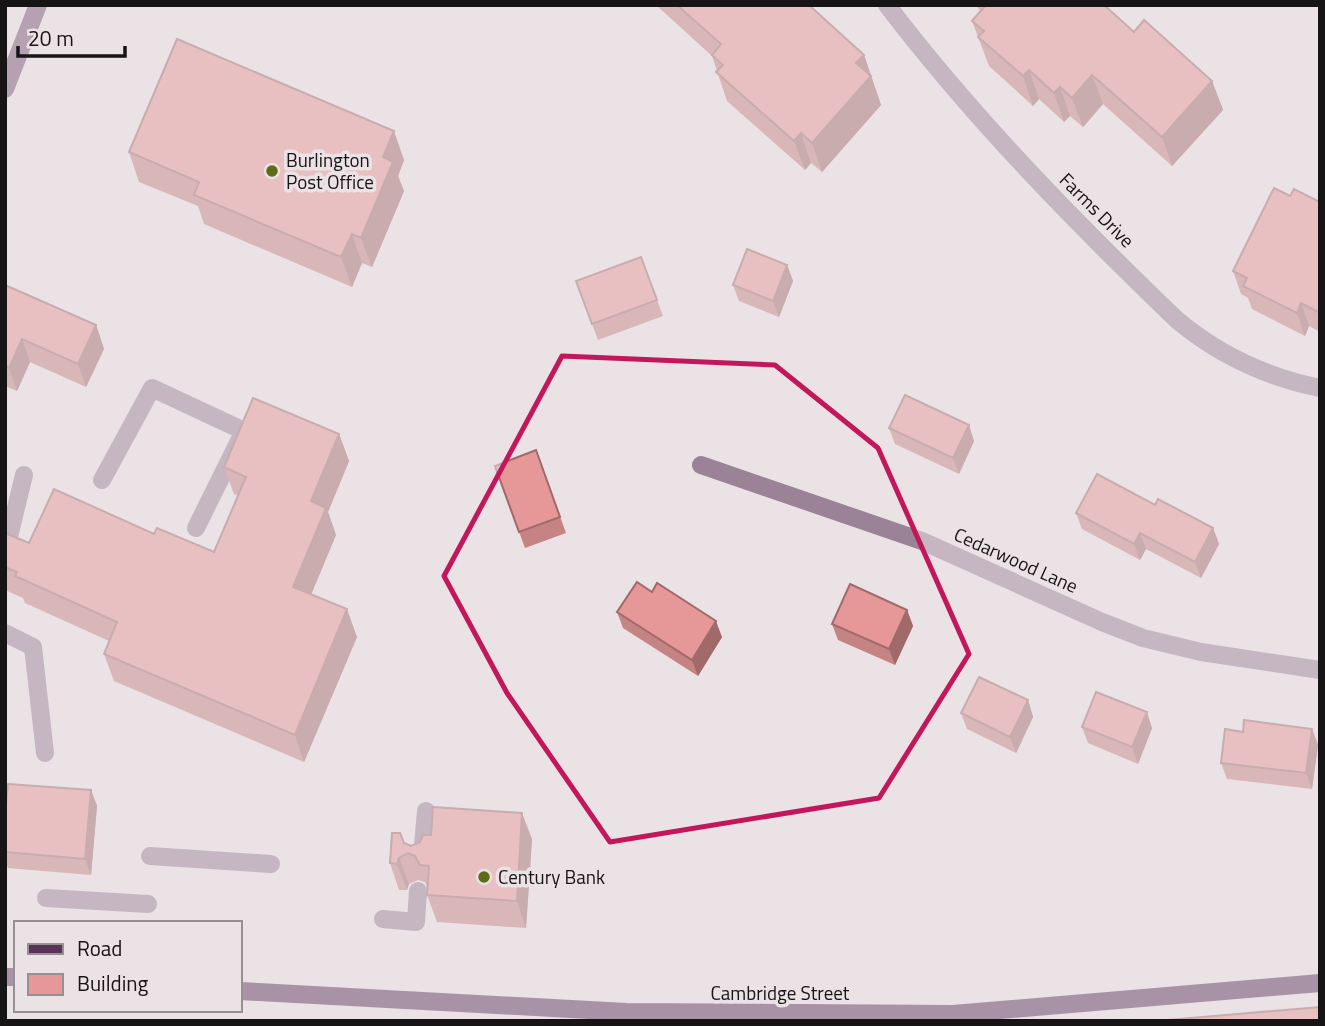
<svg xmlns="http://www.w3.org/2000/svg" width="1325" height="1026" font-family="'Titillium Web',sans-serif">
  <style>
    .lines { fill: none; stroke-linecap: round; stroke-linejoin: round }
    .service { stroke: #9a8297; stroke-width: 18 }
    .minor { stroke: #9a8297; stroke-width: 18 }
    .secondary { stroke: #755372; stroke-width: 18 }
    .primary { stroke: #5a3257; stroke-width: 18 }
    .wall { fill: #c68383 }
    .shaded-wall { fill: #a16a6a }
    .building { fill: #e69898; stroke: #a16a6a; stroke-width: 2 }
    .marked { fill: none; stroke: #c2185b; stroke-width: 5; stroke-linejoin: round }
    .poi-dot { fill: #5d6c16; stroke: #eae2e5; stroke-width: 2.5 }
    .labels { text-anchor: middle; stroke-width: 7; stroke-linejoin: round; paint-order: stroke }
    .poi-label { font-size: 19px; fill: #171415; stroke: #eae2e5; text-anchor: start }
    .street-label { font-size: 19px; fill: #171415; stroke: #eae2e5 }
  </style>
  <rect width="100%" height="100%" fill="#eae2e5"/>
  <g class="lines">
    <g class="service">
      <polyline points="102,480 152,388 244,431 196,528"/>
      <polyline points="5,553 24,475"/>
      <polyline points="5,633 33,647 45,753"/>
      <polyline points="150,856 271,864"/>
      <polyline points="422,857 426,811"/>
      <polyline points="46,898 148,904"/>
      <polyline points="383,919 416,922 418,891"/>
    </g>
    <g class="minor">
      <path d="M887,5c87,114 187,216 290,315 42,35 89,57 143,68"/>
      <polyline points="701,465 922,541 1102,622 1143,638 1201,652 1320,670"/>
    </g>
    <polyline class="secondary" points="5,89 38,5"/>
    <g class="primary">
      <polyline points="5,977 16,977"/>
      <polyline points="240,991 626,1012 953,1014 1320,983"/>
    </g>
  </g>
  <g class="wall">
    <polygon points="656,5 809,5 864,55 881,105 822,172 811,163 805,170 727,101 712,56"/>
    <polygon points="975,5 1104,5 1134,32 1212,81 1223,110 1172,166 1103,104 1083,127 1070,116 1064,122 1039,99 1033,106 989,66 972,21 981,11"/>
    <polygon points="129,152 404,160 398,176 404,191 372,267 362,263 352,287 204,224 198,206 139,182"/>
    <polygon points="1290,196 1320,202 1320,332 1309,326 1305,336 1252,309 1248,298 1241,294 1233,271"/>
    <polygon points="641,257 663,316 598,340 576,281"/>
    <polygon points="787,265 793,281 779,317 739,301 733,285"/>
    <polygon points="5,285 96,325 104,349 86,387 30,362 17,391 5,386"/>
    <polygon points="889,428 974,441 959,474 895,444"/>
    <polygon points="339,434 349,461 328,512 336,535 311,594 357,637 304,762 114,681 104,654 109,641 25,603 23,598 5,590 5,533 29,543 154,534 214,552 238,496 234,494 224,467"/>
    <polygon points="536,450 566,533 525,548 495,466"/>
    <polygon points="1155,505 1213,528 1219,544 1201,578 1146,549 1140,560 1082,529 1076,513"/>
    <polygon points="907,610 913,626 895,665 838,640 832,624"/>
    <polygon points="617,612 722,637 698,676 623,628"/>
    <polygon points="1028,700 1033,717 1016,753 967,729 961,713"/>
    <polygon points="1082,727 1152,728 1138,764 1088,743"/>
    <polygon points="1312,729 1318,745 1312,789 1227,779 1221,763 1243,732"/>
    <polygon points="91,790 97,806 91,875 8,868 5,860 5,814"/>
    <polygon points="532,839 526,928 437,922 427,895 428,888 425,882 418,880 409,884 407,890 399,890 390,863 404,843 411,846"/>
  </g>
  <g class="shaded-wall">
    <polygon points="864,55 881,105 822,172 812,143 856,63"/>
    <polygon points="1029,70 1039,99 1033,106 1023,76"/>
    <polygon points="1092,75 1103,104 1083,127 1072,98"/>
    <polygon points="1212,81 1223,110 1172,166 1162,137"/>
    <polygon points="1060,87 1070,116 1064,122 1054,93"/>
    <polygon points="394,131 404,160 398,176 404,191 372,267 361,238 383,157"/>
    <polygon points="801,133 811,163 805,170 794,141"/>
    <polygon points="352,234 362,263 352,287 341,257"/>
    <polygon points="787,265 793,281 779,317 773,301"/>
    <polygon points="1301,303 1309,326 1305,336 1297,313"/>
    <polygon points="96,325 104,349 86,387 78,364"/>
    <polygon points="22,339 30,362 17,391 9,368"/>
    <polygon points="969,425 974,441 959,474 953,458"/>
    <polygon points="339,434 349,461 328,512 336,535 303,614 293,587 311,501"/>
    <polygon points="1213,528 1219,544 1201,578 1195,562"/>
    <polygon points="1140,533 1146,549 1140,560 1134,544"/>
    <polygon points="347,609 357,637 304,762 295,735"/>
    <polygon points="907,610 913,626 895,665 889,649"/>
    <polygon points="716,621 722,637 698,676 692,660"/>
    <polygon points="1028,700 1033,717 1016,753 1010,737"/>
    <polygon points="1147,712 1152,728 1138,764 1132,747"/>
    <polygon points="1312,729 1318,745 1312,789 1306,773"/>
    <polygon points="91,790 97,806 91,875 85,859"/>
    <polygon points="522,813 532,839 526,928 517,901"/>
    <polygon points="399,858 409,884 407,890 397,864"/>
  </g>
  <g class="building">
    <polygon points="677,5 809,5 864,55 856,63 871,76 812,143 801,133 794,141 716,72 723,65 712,55 721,44"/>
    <polygon points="986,5 1104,5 1134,32 1144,20 1212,81 1162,137 1092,75 1072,98 1060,87 1054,93 1029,70 1023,76 978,37 984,31 972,21"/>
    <polygon points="177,39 394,131 383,157 393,162 361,238 352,234 341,257 194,195 199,182 129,152"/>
    <polygon points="1274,188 1290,196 1294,189 1320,202 1320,313 1301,303 1297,313 1243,286 1247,278 1233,271"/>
    <polygon points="747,249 787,265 773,301 733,285"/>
    <polygon points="641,257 657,300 592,324 576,281"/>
    <polygon points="5,285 96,325 78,364 22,339 9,368 5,366"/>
    <polygon points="905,395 969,425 953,458 889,428"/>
    <polygon points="253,398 339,434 311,501 326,508 293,587 347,609 295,735 104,654 117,622 15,576 17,572 5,567 5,533 29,543 54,489 154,534 157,528 214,552 246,477 224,467"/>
    <polygon points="536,450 560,517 519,532 495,466"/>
    <polygon points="1097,474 1155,505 1158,499 1213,528 1195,562 1140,533 1134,544 1076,513"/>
    <polygon points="637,582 652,592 657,583 716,621 692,660 617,612"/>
    <polygon points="850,584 907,610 889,649 832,624"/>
    <polygon points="979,677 1028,700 1010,737 961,713"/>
    <polygon points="1096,692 1147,712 1132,747 1082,727"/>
    <polygon points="1244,720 1312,729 1306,773 1221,763 1225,729 1243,732"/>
    <polygon points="8,784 91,790 85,859 5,852 5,814"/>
    <polygon points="433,807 522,813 517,901 427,895 429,866 420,865 415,856 408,853 399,858 397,864 390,863 392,833 400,833 404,843 411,846 420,842 423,835 431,835"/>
    <polygon points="1320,1007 1320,1021 1156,1021"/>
  </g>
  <path d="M0 0H1325V1026H0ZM562,356l213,9 103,83 91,206 -90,144 -269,44 -103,-149 -63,-117z" fill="#eae2e5" fill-opacity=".55" fill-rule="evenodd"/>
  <path class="marked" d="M562,356l213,9 103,83 91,206 -90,144 -269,44 -103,-149 -63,-117z"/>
  <g class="poi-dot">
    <circle cx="272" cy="171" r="7"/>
    <circle cx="484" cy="877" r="7"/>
  </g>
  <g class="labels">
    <g class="poi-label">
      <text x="286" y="167">Burlington<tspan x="286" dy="22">Post Office</tspan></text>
      <text x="498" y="884">Century Bank</text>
    </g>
    <g class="street-label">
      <text transform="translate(1097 210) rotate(45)" y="7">Farms Drive</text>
      <text transform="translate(1016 560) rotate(24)" y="7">Cedarwood Lane</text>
      <text x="780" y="1000">Cambridge Street</text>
    </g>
  </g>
  <rect width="1325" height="1026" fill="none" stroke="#171415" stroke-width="14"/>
  <rect x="14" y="921" width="228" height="91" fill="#eae2e5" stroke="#969092" stroke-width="2"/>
  <rect x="28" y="944" width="35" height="10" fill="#5a3257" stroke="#969092" stroke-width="2"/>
  <text x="77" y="956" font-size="21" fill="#171415">Road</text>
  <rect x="28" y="974" width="35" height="21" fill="#e69898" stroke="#969092" stroke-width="2"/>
  <text x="77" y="991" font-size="21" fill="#171415">Building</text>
  <path d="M18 46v10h107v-10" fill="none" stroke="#171415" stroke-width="3.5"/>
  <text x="28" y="46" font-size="21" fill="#171415" stroke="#eae2e5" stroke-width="5" paint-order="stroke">20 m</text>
</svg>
